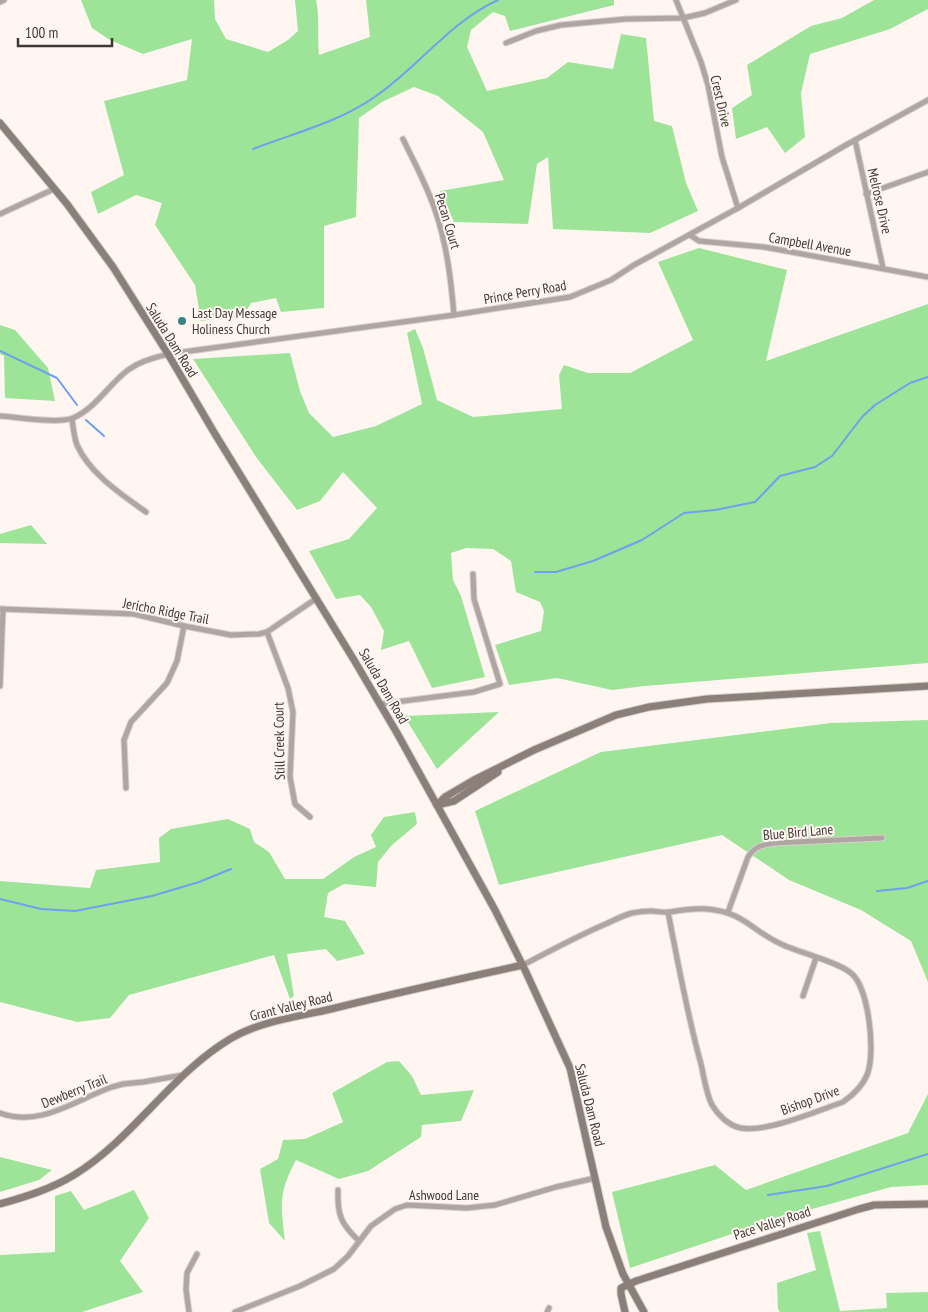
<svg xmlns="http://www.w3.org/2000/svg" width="928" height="1312" font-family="'PT Sans Narrow',sans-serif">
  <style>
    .green { fill: #9de498 }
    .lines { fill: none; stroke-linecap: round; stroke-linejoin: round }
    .stream { stroke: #6ba1ee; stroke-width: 2 }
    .street-casing { stroke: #d9d0cc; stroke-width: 7 }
    .secondary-casing { stroke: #d9d0cc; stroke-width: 9 }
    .street { stroke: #afa6a3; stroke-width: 5 }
    .secondary { stroke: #8c7f7a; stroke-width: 7 }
    .poi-dot { fill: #398283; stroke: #fff6f2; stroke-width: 2 }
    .labels { text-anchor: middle; stroke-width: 4; stroke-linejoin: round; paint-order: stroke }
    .street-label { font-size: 14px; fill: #403834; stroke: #fff6f2 }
    .poi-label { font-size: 14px; fill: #403834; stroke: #fff6f2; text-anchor: start }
  </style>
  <rect width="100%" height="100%" fill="#fff6f2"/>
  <g class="green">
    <path d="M81,0h133l1,19 11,20 42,13 20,-12 10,-9 -3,-31h21c4,17 1,38 3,55l51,-18 -4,-37h248v5l-104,26 -5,-15 -12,-4 -22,18 -4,17 20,44 60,-13 21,-16 45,7 8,-35 25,4 8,83 18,5 14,57 12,28 -48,22 -97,-4 -5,-72 -11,7 -9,60 -74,-2 -14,-31 64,-11 -21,-48 -45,-36 -24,-9 -32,15 -23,16 -3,99 -32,9v82l-43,4 -5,-14 -25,5 -7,12 -43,6 -6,-36 -40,-60 7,-22 -26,-8 -38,19 -7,-22 33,-17 -20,-74 83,-21 5,-41 -49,15 -33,-14 -18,-12z"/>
    <polygon points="874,0 928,0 928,9 890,29 810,54 801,93 805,137 785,153 767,127 736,139 732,108 752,95 747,65 811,26 842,18"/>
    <polygon points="699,248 787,270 766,361 928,304 928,663 645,686 612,690 557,678 509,685 495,645 541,631 544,611 540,602 516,592 511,561 493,549 466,548 451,553 453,580 461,596 485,677 432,688 409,641 381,650 384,631 371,607 360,595 336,599 309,551 349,539 377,508 343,472 320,501 297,510 256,457 193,359 290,353 300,391 309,413 333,437 376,426 422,404 407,333 415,329 423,348 437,400 473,417 562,409 559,375 564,365 588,373 630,373 693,340 658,262"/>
    <polygon points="0,325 15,330 48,368 55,401 5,398 4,356 0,354"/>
    <polygon points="31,525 47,544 0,543 0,534"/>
    <polygon points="499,712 437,769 404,716"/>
    <polygon points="928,720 928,982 911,941 861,910 789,880 722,835 499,885 475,811 601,752 831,723"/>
    <polygon points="415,812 417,824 392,845 378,862 376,887 344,884 328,893 324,917 345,921 365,954 337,961 326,949 287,954 294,996 290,999 274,955 129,995 110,1018 77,1022 0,1002 0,881 90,888 96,870 160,862 159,838 171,829 228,819 250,829 254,842 269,852 285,879 323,879 354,857 376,847 371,835 384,817"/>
    <path d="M399,1061l13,15 9,19 53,-5 -13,31 -39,4 -1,12 -53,34 -29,8 -43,-19c-18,33 -15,45 -11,81l-16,-18 -9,-54 18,-10 5,-19 22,-1 38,-17 -11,-29 55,-31z"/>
    <polygon points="928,1094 928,1185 891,1187 780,1218 630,1268 612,1192 715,1165 746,1190 908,1133"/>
    <polygon points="0,1157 52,1170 39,1180 0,1192"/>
    <polygon points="134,1190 149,1218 120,1261 143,1292 82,1312 0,1312 0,1255 55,1252 55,1196 71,1191 84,1210"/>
    <polygon points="820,1231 840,1311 887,1308 886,1293 928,1292 928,1312 780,1312 778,1309 777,1283 816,1270 807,1233"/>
  </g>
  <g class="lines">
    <g class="stream">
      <path d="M253,149c41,-16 87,-27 123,-53 42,-29 75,-75 122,-96"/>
      <polyline points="0,351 57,378 77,405"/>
      <polyline points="86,420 104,436"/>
      <polyline points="535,572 556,572 593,561 642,540 684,513 715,510 755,502 780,476 815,467 832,456 862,417 875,405 910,383 928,377"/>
      <polyline points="877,891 907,888 928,881"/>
      <polyline points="0,899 41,909 75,911 152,896 199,882 231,869"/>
      <polyline points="768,1195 827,1186 928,1154"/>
    </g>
    <g class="street-casing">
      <g id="street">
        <polyline points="676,0 701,62 708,85 722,157 738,208"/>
        <polyline points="0,2 4,0"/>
        <polyline points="506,43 536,31 561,25 626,19 683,18 705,13 736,0"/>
        <path d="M403,139c11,23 25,48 33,74 11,33 15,67 18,102"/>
        <polyline points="855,140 883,268"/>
        <polyline points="866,194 928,172"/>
        <polyline points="0,214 54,189"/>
        <polyline points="690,235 699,241 764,247 928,277"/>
        <path d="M0,416c18,1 57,8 73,2 23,-10 36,-34 55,-48 12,-9 26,-12 40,-16l286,-39 116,-18 41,-17 23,-15 104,-57 108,-63 82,-45"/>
        <path d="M72,419c1,8 2,18 5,26 13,29 44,49 69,67"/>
        <polyline points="0,609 134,614 184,626 231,635 259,634 267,632 317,598"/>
        <polyline points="267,632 288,688 293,712 290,777 295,804 310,817"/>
        <polyline points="0,686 3,609"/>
        <polyline points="380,704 474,692 500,684 474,599 473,574"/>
        <polyline points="126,788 124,740 131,722 167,683 177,661 184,626"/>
        <path d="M728,912l20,-55c7,-11 14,-12 26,-14l108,-5"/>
        <path d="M523,965c25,-13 51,-27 78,-39 10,-4 20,-10 31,-13 6,-1 13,-2 19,-2 6,0 13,2 19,1 12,-2 25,-4 37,-3 37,3 45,22 74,35 19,9 55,17 70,29 18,14 25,81 16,102 -5,12 -14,20 -24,27 -26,9 -77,31 -102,26 -12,-2 -23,-13 -29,-23 -6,-12 -8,-28 -11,-41 -14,-50 -23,-101 -33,-152"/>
        <polyline points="803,996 816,958"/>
        <path d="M0,1113c40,15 75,-13 112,-26l11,-3 20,-2 40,-7"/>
        <path d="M338,1190c-1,25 3,34 21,51"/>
        <polyline points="189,1312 186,1289 187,1273 197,1254"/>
        <polyline points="235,1312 300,1286 334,1269 348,1256 371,1226 395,1209 407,1205 467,1208 495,1205 556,1187 595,1178"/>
        <polyline points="547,1312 549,1308"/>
      </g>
    </g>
    <g class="secondary-casing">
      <g id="secondary">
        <polyline points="0,123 67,204 113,267 168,354 215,434 354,660 397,733 495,910 525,970 570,1068 606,1227 623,1274 644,1312"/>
        <polyline points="437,805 445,797 474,780 534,750 616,715 649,707 707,699 928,686"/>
        <polyline points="437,805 454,801 498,772"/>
        <path d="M0,1204c25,-7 51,-15 74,-29 59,-36 96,-100 156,-136 30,-18 67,-22 101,-30 64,-16 128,-30 192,-44"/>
        <polyline points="625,1312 621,1294 621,1288 636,1281 859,1209 874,1205 928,1204"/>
      </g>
    </g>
    <use href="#street" class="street"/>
    <use href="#secondary" class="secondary"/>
  </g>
  <circle class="poi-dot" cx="182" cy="321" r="5"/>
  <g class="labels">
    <g class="street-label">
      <text transform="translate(721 101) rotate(77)" y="5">Crest Drive</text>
      <text transform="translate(880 201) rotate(77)" y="5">Melrose Drive</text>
      <text transform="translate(448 221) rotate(73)" y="5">Pecan Court</text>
      <text transform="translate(810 244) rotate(10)" y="5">Campbell Avenue</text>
      <text transform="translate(525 292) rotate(-10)" y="5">Prince Perry Road</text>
      <text transform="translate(172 340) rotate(58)" y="5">Saluda Dam Road</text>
      <text transform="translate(166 611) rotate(11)" y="5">Jericho Ridge Trail</text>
      <text transform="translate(384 686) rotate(60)" y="5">Saluda Dam Road</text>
      <text transform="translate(279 741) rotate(-91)" y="5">Still Creek Court</text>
      <text transform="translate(798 832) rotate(-5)" y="5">Blue Bird Lane</text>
      <text transform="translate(291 1006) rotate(-14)" y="5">Grant Valley Road</text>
      <text transform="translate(74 1091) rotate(-22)" y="5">Dewberry Trail</text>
      <text transform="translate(810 1100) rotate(-20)" y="5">Bishop Drive</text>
      <text transform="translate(590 1105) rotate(76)" y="5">Saluda Dam Road</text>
      <text x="444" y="1200">Ashwood Lane</text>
      <text transform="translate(772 1223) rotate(-18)" y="5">Pace Valley Road</text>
    </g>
    <g class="poi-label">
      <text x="192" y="318">Last Day Message<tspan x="192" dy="16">Holiness Church</tspan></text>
    </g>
  </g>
  <path d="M18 38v8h94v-8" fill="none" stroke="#403834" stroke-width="2.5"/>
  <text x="25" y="38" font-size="15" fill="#403834" stroke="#fff6f2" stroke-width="4" paint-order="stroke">100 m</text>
</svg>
